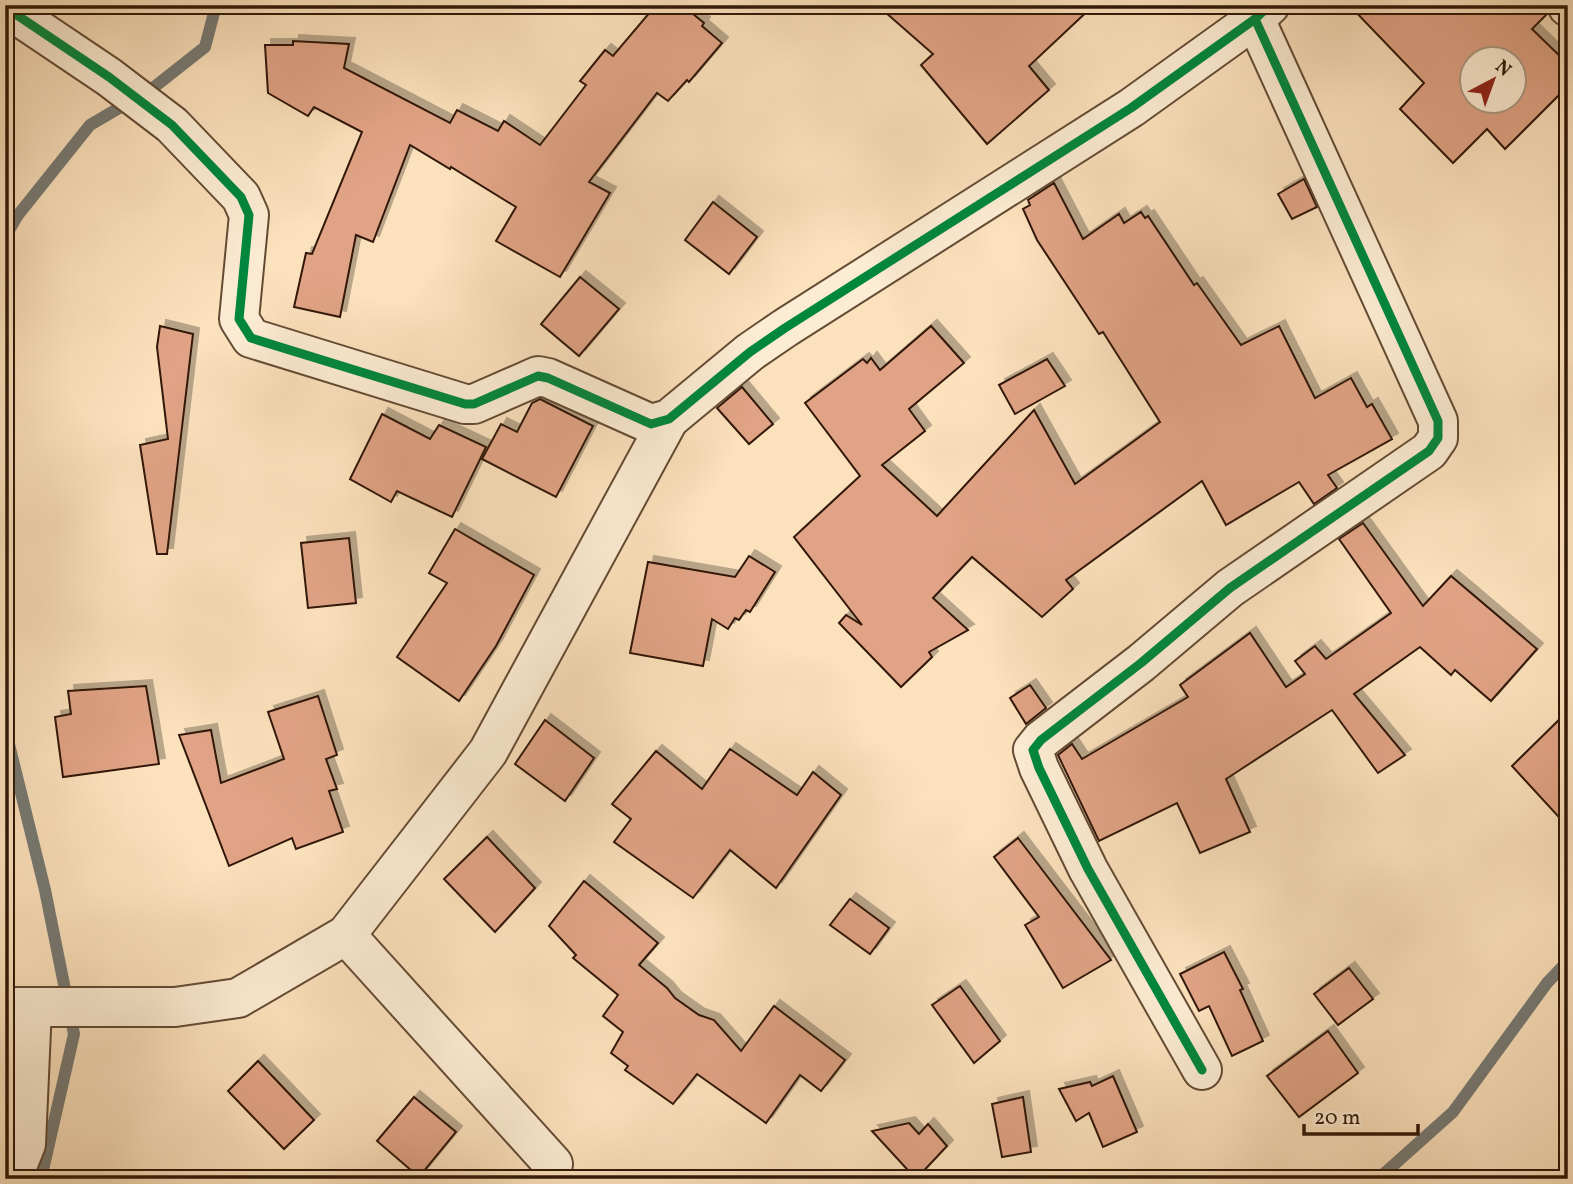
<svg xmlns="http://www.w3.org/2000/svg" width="1573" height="1184" font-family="Vollkorn,serif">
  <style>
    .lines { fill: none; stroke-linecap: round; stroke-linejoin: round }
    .stream { stroke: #777a74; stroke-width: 12 }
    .building { fill: #e0a385; stroke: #311907; stroke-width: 2; fill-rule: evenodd; filter: url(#shadow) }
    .street-casing { stroke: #644b34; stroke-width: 42 }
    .street { stroke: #fcecd3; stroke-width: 38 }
    .cycleway-casing { stroke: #fcecd3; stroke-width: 13 }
    .cycleway { stroke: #00873e; stroke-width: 9 }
  </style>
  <defs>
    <filter id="shadow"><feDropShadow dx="6" dy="-6" stdDeviation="0" flood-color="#0004"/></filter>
  </defs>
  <rect width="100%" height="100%" fill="#fbe1bc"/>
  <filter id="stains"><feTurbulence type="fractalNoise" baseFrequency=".00286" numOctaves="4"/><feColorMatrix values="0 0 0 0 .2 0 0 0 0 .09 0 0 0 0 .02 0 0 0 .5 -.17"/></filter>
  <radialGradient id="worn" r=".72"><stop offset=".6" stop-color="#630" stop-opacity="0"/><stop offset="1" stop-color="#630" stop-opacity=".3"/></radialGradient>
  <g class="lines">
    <g class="stream">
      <polyline points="5,237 18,215 90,125 153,88 205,47 215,9 213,5"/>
      <polyline points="5,728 45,890 74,1034 41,1179"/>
      <polyline points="1378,1179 1453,1112 1547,983 1568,961"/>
    </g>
  </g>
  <g class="building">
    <polygon points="656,5 682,5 704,23 702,26 722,43 689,82 687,80 668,101 657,93 589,182 610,193 560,277 496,241 516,207 451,167 450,169 410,145 373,242 356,235 340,317 294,307 306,253 312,254 362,132 314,107 308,116 268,93 265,45 293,45 293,41 349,44 344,68 450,123 457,110 498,131 504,121 540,145 586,85 580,81 605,50 613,56"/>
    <polygon points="877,5 1094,5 1029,66 1049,90 987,144 921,65 933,54"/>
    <path d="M1349,5h196l2,9 -15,15 36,35v22l-63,63 -18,-20 -34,34 -53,-54 24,-26zM1472,60h42v42h-42z"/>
    <polygon points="1304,179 1317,207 1292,219 1278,194"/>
    <polygon points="1054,183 1083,239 1119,214 1124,223 1141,212 1145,218 1148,216 1194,285 1197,283 1241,345 1279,326 1315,398 1351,378 1367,407 1372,404 1392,439 1328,475 1337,488 1314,504 1299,482 1226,525 1202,481 1066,580 1073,589 1042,617 972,557 933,598 968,630 929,652 932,657 901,687 839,623 846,615 862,625 794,537 860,476 805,403 863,359 867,363 871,358 880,370 931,326 964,363 909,409 925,431 882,465 937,516 1034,410 1075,484 1160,422 1103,332 1099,334 1037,240 1023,209 1030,205 1028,200"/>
    <polygon points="713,202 757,237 729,274 685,240"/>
    <polygon points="580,277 619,309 579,356 541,324"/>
    <polygon points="160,326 193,334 167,554 157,554 140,445 168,439 157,347"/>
    <polygon points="1047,359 1065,386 1015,414 999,385"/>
    <polygon points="742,387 773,424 749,444 717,408"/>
    <polygon points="540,399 593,426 556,497 482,459 501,424 517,432 532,403"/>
    <polygon points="382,414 430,439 439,425 486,447 452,517 397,491 391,502 350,479"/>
    <polygon points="1363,523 1423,606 1451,576 1537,649 1491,701 1455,670 1451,675 1420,647 1354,694 1405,755 1378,773 1332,710 1226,779 1250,832 1200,853 1177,803 1099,841 1058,755 1072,744 1082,759 1188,697 1180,685 1250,633 1286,687 1305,674 1295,661 1315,646 1326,659 1391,613 1339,539"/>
    <polygon points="455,529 534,575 496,646 459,701 397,657 447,583 429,573"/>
    <polygon points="349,538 356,603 308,608 301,543"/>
    <polygon points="749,556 775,572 750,612 746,610 739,620 735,618 728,629 712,619 703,666 630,653 648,562 735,577"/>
    <polygon points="1030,685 1046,708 1026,724 1010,698"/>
    <polygon points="146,686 159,764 63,777 55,717 71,714 68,691"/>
    <polygon points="318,696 337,755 326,759 337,789 329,791 343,832 296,849 292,838 229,866 179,735 211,730 221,783 284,759 268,712"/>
    <polygon points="1568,711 1568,827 1512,766"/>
    <polygon points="545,720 594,758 565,801 515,764"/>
    <polygon points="730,749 797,795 813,772 841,795 776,888 730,850 693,898 614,842 631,819 612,804 656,751 702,789"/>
    <polygon points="487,837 535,888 495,932 444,879"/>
    <polygon points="1018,838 1111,960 1063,988 1025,925 1039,917 994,857"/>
    <polygon points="584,881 658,943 639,965 667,988 675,998 699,1015 714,1020 741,1051 774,1006 845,1060 821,1091 800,1075 766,1123 697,1074 673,1104 625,1070 628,1066 611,1053 623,1032 603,1016 618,995 573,958 576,955 549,926"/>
    <polygon points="850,899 889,928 870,954 830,925"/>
    <polygon points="1224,952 1243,989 1240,990 1263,1041 1232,1056 1209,1006 1199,1011 1180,974"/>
    <polygon points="1349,968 1373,999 1338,1025 1314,994"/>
    <polygon points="960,986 1000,1041 974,1063 932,1005"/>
    <polygon points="1328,1031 1358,1073 1299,1117 1267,1076"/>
    <polygon points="258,1061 314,1120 284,1149 228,1091"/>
    <polygon points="1113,1076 1137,1132 1103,1147 1089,1113 1076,1121 1059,1089 1090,1082 1092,1086"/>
    <polygon points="414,1097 456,1132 419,1177 377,1141"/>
    <polygon points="1023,1097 1031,1152 1002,1157 992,1104"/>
    <polygon points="909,1123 919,1134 928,1124 947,1146 916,1179 872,1131"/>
  </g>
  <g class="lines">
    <g class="street-casing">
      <g id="street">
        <polyline points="1567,5 1568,7"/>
        <polyline points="5,7 109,77 172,125 241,197 249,215 239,319 251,338 465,404 474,404 538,376 548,378 651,424 669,419 750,352 785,328 1131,108 1255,19 1270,5"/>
        <polyline points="346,935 553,1164"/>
        <polyline points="5,1007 175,1007 238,998 346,935 488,752 669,419"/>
        <polyline points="1202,1070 1088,869 1039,768 1033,750 1041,740 1141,663 1230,588 1429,451 1438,438 1438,421 1255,19"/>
        <polyline points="12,1179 26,1144 32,1007"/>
      </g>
    </g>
    <use href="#street" class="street"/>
    <g class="cycleway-casing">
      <g id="cycleway">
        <polyline points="5,7 109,77 172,125 241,197 249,215 239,319 251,338 465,404 474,404 538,376 548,378 651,424 669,419 750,352 785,328 1131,108 1255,19 1270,5"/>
        <polyline points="1202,1070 1088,869 1039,768 1033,750 1041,740 1141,663 1230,588 1429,451 1438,438 1438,421 1255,19"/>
      </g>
    </g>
    <use href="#cycleway" class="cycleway"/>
  </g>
  <rect width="1573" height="1184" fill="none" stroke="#fbe1bc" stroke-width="28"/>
  <rect x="7" y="7" width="1559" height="1170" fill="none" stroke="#311907" stroke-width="3.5"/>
  <rect x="14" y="14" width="1545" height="1156" fill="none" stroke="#311907" stroke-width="2"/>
  <g transform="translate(1493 80) rotate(41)"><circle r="33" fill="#fcecd3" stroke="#ab9881" stroke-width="2"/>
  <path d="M0-5L12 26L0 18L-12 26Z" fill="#8f2418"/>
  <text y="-10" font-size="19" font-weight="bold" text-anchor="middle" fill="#311907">N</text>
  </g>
  <path d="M1304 1124v10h114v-10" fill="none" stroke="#311907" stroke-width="3.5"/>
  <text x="1314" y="1124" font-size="21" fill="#311907" stroke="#fcecd3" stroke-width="5" paint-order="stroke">20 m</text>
  <rect width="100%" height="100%" filter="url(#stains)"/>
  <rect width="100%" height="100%" fill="url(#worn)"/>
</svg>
